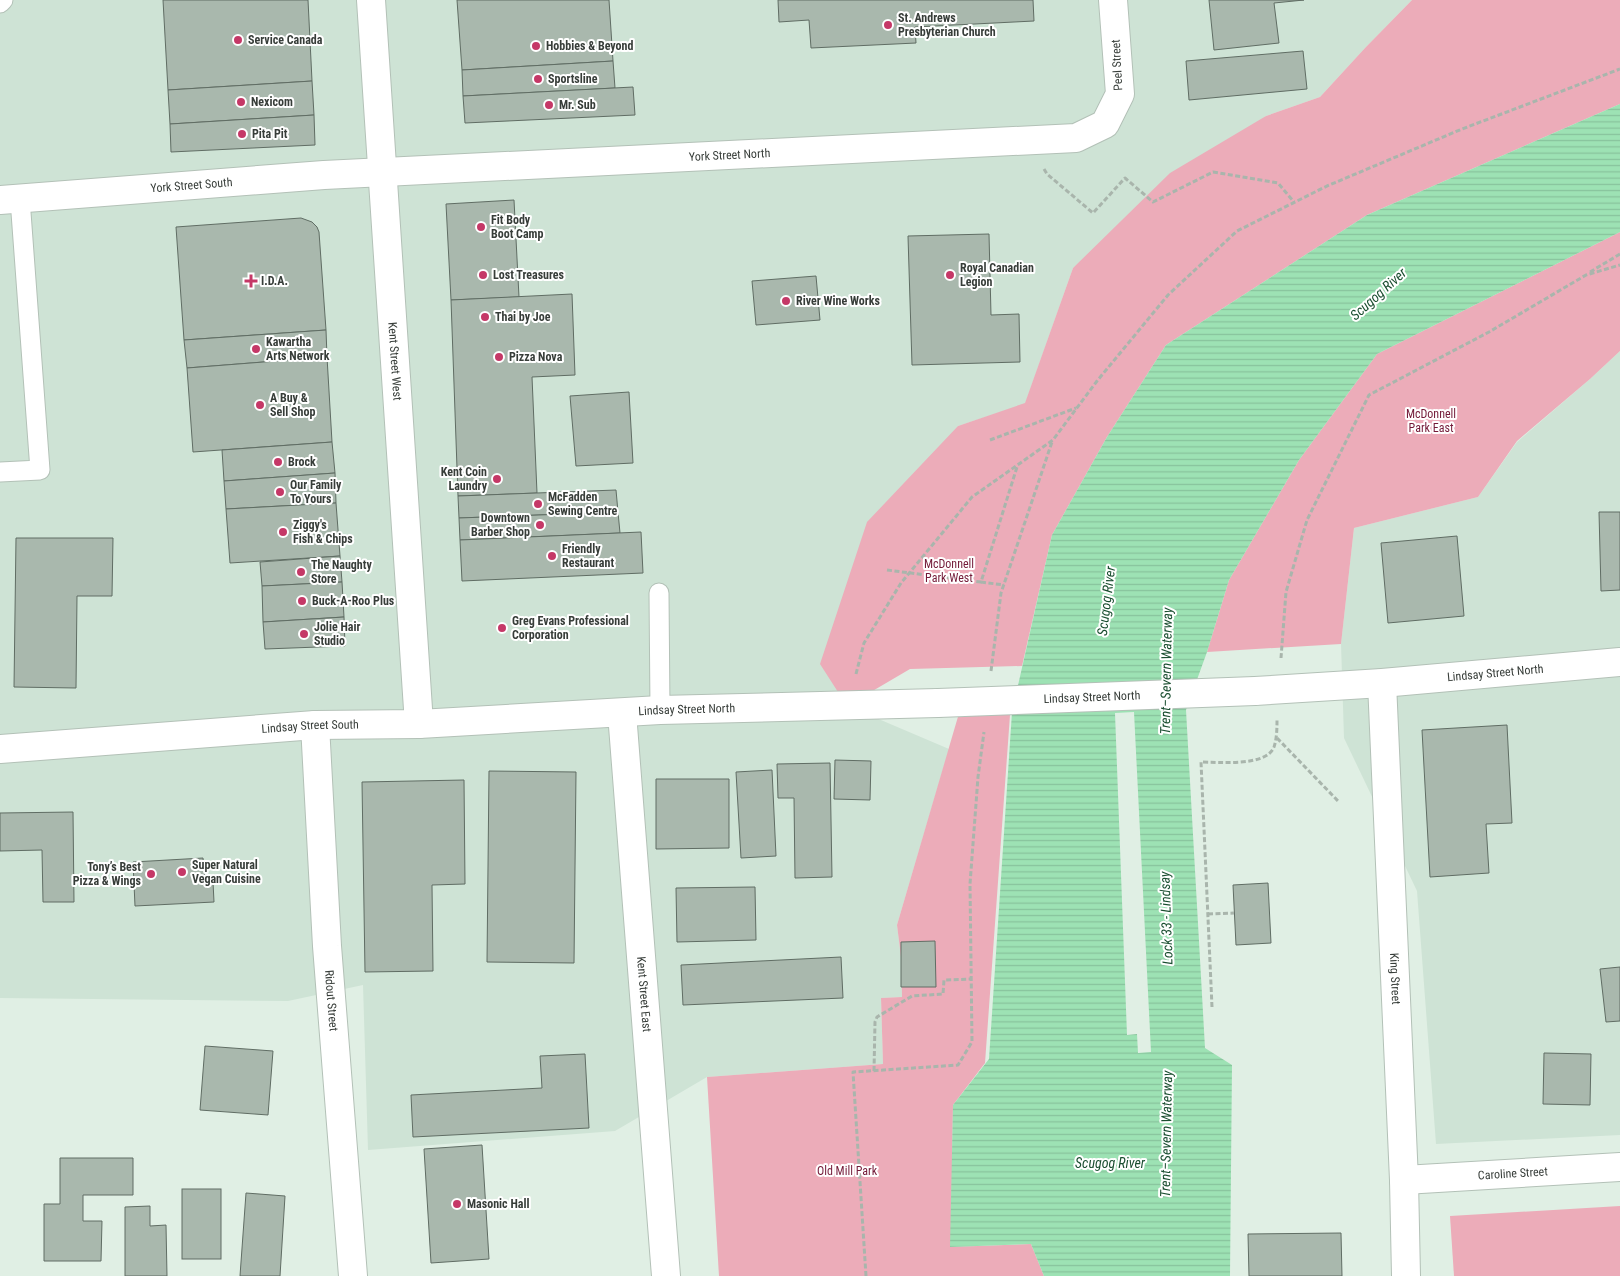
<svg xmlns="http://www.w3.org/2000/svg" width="1620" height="1276" font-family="'Roboto Condensed',sans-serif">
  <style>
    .built { fill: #cee3d5 }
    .park { fill: #ecacb9 }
    .water { fill: url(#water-rules); fill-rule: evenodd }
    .building { fill: #a9b8ad; stroke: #606d64 }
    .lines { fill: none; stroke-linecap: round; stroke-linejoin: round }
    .service-casing { stroke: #b3c1b7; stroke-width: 21 }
    .minor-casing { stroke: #b3c1b7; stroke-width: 30 }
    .secondary-casing { stroke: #b3c1b7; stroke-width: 30 }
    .path { stroke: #a9b5ac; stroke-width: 3; stroke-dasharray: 5 2.5; stroke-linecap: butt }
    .service { stroke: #fff; stroke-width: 19 }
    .minor { stroke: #fff; stroke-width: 28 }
    .secondary { stroke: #fff; stroke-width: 28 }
    .secondary-bridge-casing { stroke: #b3c1b7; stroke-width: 30; stroke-linecap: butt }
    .secondary-bridge { stroke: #fff; stroke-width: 28 }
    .poi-dot { fill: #c53867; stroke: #fff; stroke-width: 2 }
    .labels { text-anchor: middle; stroke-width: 4; stroke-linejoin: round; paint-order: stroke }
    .poi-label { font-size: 12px; font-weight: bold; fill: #373d39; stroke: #fff; text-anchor: start }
    .street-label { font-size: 12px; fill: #373d39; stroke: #fff }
    .park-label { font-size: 12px; fill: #731a38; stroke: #fff }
    .water-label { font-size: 14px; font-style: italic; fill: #1a4e30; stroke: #fff }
  </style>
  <defs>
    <pattern id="water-rules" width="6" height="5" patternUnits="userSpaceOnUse" patternTransform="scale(1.25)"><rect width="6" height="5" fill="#9de2b4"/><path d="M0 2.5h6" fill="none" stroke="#88c39c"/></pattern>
  </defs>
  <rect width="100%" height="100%" fill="#e0efe4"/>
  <g class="built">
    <polygon points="0,0 1412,0 1365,48 1320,97 1266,116 1073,268 1025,404 958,426 848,706 949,749 897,925 901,957 902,997 881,998 883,1064 707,1077 615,1131 368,1150 363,985 288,1001 0,998"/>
    <polygon points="1620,351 1620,1135 1436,1144 1417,891 1344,738 1341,644 1354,528 1478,497 1517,442 1590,379"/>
  </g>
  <g class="park">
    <polygon points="1412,0 1620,0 1620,104 1367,215 1166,345 1107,437 1052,535 1022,666 910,669 847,706 820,664 867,522 958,426 1025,403 1073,268 1170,173 1266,116 1320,97 1365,48"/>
    <polygon points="1620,232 1620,351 1590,379 1517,441 1478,497 1354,528 1341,644 1207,652 1229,580 1299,460 1377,354"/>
    <polygon points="1011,701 985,1063 953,1105 951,1247 1031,1244 1044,1276 719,1276 707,1077 883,1064 881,998 902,997 901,957 897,925 962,703"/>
    <polygon points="1620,1206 1620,1276 1454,1276 1450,1216"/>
  </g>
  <path class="water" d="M1620,104v128l-243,122 -78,106 -70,120 -22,72 -21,58 19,338 27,17 -2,211h-186l-13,-32 -81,3 3,-142 36,-46 23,-347 40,-177 55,-98 59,-92 201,-130zM1134,712l17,340 -13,1 -1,-19 -10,1 -12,-322z"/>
  <g class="building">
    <polygon points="163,0 308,0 312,81 168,90"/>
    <polygon points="457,0 609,0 613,61 462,70"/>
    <polygon points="778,0 1033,0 1034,21 915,27 916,43 811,48 809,20 779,22"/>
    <polygon points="1209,0 1304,0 1274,3 1279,43 1214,50"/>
    <polygon points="1303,51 1307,89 1189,100 1186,61"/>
    <polygon points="613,61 615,88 463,96 462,70"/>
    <polygon points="312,81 314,115 170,124 168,90"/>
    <polygon points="633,87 635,115 465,123 463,96"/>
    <polygon points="314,115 315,145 171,152 170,124"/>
    <polygon points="514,200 519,297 451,300 446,204"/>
    <polygon points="301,218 312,222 317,227 319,232 326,330 184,340 176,227"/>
    <polygon points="989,234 991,315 1019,314 1020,362 912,365 908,236"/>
    <polygon points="816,276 820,320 756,325 752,281"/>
    <polygon points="572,294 575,375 532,377 537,493 458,496 451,300"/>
    <polygon points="326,330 327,357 187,368 184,340"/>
    <polygon points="327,357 332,442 193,452 187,368"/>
    <polygon points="629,392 633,463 576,466 570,396"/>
    <polygon points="332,442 335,473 224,481 222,450"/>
    <polygon points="335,473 336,503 226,509 224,481"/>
    <polygon points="616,490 618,512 459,518 458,496"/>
    <polygon points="336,503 340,556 230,563 226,509"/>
    <polygon points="618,512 620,533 460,540 459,518"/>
    <polygon points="1599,512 1620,512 1620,590 1601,591"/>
    <polygon points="641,532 643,573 462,581 460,540"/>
    <polygon points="1457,536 1464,616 1388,623 1381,543"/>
    <polygon points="16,538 113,538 112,596 77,596 76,688 14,687"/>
    <polygon points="340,556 342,582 262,586 260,562"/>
    <polygon points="342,582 344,617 263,622 262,586"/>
    <polygon points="344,617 345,646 265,649 263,622"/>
    <polygon points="1507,725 1512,823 1486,824 1489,873 1430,877 1422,730"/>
    <polygon points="835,760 871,761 870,800 834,799"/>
    <polygon points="830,763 832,877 795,878 794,798 778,798 777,764"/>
    <polygon points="772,770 776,856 741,858 736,772"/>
    <polygon points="489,771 576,772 574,963 487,962"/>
    <polygon points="656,779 729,779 729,848 656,849"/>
    <polygon points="464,780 465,884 432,885 433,971 365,972 362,782"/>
    <polygon points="73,812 74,902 43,902 42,850 0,851 0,813"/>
    <polygon points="203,858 205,882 213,882 214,902 135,906 133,862"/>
    <polygon points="1268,883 1271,943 1236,945 1233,885"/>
    <polygon points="755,887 756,940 677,942 676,888"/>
    <polygon points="935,941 936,987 901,987 901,942"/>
    <polygon points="841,957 843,998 683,1005 681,965"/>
    <polygon points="1620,967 1620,1021 1606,1022 1600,969"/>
    <polygon points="205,1046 273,1051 268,1115 200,1110"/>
    <polygon points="1544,1053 1591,1054 1590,1105 1543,1104"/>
    <polygon points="585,1054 589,1128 413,1137 411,1095 542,1088 540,1056"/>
    <polygon points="482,1145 489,1259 431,1263 424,1149"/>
    <polygon points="60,1158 133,1158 133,1195 83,1195 83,1221 102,1221 101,1261 44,1261 44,1204 60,1204"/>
    <rect x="182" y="1189" width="39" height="70"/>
    <polygon points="246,1193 285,1196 280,1276 240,1276"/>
    <polygon points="150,1206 150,1226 166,1225 167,1276 125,1276 125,1207"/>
    <polygon points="1341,1233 1342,1276 1249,1276 1248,1234"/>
  </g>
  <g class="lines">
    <g class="service-casing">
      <g id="service">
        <polyline points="0,3 3,0"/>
        <polyline points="0,472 40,470 20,199"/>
        <polyline points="659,593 660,710"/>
      </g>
    </g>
    <g class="minor-casing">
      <g id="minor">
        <path id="s1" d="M0,200l324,-25 752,-37 29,-14 15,-30 -7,-94"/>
        <path id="s2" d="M1382,683l22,497 2,96"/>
        <path id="s3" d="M622,713l44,563"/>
        <path id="s4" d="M315,725l12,221 26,330"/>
        <path id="s5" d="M1404,1180l216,-13"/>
      </g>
    </g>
    <g class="secondary-casing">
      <g id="secondary">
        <path id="s6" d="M371,0l48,724"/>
        <path id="s7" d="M1255,691l127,-8 238,-21"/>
        <path id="s8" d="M0,749l315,-24 104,-1 241,-14 278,-7"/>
      </g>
    </g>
    <g class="path">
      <polyline points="1044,169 1047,174 1093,213 1125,178 1153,202 1213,172 1278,183 1294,202"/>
      <polyline points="1590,272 1620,254"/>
      <polyline points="990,440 1076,408"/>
      <polyline points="887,570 981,582 1017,467"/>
      <polyline points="981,582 1004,585"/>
      <polyline points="1281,658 1286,592 1307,520 1369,395 1489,332 1586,275 1620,265"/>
      <polyline points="991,671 1001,593 1052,442"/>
      <polyline points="856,674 864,643 901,583 972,497 1053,440 1097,381 1168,295 1237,231 1327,186 1462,129 1620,69"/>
      <polyline points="1277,738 1339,802"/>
      <polyline points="1208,914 1234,913"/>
      <path d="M1212,1007l-11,-245c18,0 65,5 73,-15 3,-9 3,-19 3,-28"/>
      <polyline points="874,1071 875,1022 877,1017 912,996 943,994 944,980 972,979"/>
      <polyline points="866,1276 853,1072 958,1065 972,1042 970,884 978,777 984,732"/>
    </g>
    <use href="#service" class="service"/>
    <use href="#minor" class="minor"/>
    <use href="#secondary" class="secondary"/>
    <g class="secondary-bridge-casing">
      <g id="secondary-bridge">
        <path id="s9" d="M938,703l317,-12"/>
      </g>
    </g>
    <use href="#secondary-bridge" class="secondary-bridge"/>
  </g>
  <g class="poi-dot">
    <circle cx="888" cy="25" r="5"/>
    <circle cx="238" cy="40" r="5"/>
    <circle cx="536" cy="46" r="5"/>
    <circle cx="538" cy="79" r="5"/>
    <circle cx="241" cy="102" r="5"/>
    <circle cx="549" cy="105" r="5"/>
    <circle cx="242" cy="134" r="5"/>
    <circle cx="481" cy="227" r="5"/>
    <circle cx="483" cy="275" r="5"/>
    <circle cx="950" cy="275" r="5"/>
    <path d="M248.5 273.5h5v5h5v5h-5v5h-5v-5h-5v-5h5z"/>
    <circle cx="786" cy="301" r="5"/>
    <circle cx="485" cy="317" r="5"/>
    <circle cx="256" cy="349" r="5"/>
    <circle cx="499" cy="357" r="5"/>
    <circle cx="260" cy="405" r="5"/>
    <circle cx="278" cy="462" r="5"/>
    <circle cx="497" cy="479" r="5"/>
    <circle cx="280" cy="492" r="5"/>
    <circle cx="538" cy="504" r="5"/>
    <circle cx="540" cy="525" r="5"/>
    <circle cx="283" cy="532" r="5"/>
    <circle cx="552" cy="556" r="5"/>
    <circle cx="301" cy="572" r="5"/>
    <circle cx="302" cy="601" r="5"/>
    <circle cx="502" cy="628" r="5"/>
    <circle cx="304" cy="634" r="5"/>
    <circle cx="182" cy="872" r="5"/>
    <circle cx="151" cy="874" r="5"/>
    <circle cx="457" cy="1204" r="5"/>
  </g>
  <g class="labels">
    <g class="poi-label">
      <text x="898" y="22">St. Andrews<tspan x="898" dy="14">Presbyterian Church</tspan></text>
      <text x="248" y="44">Service Canada</text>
      <text x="546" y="50">Hobbies &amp; Beyond</text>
      <text x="548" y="83">Sportsline</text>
      <text x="251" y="106">Nexicom</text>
      <text x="559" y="109">Mr. Sub</text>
      <text x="252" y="138">Pita Pit</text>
      <text x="491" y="224">Fit Body<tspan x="491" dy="14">Boot Camp</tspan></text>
      <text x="960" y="272">Royal Canadian<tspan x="960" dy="14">Legion</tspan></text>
      <text x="493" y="279">Lost Treasures</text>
      <text x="261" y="285">I.D.A.</text>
      <text x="796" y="305">River Wine Works</text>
      <text x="495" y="321">Thai by Joe</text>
      <text x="266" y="346">Kawartha<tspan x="266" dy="14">Arts Network</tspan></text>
      <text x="509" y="361">Pizza Nova</text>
      <text x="270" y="402">A Buy &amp;<tspan x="270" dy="14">Sell Shop</tspan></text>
      <text x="288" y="466">Brock</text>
      <text x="487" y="476" text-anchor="end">Kent Coin<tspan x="487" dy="14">Laundry</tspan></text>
      <text x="290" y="489">Our Family<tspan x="290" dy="14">To Yours</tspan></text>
      <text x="548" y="501">McFadden<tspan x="548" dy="14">Sewing Centre</tspan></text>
      <text x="530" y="522" text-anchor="end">Downtown<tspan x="530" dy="14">Barber Shop</tspan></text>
      <text x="293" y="529">Ziggy's<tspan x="293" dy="14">Fish &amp; Chips</tspan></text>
      <text x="562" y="553">Friendly<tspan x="562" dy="14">Restaurant</tspan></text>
      <text x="311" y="569">The Naughty<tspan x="311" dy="14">Store</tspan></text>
      <text x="312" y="605">Buck-A-Roo Plus</text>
      <text x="512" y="625">Greg Evans Professional<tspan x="512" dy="14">Corporation</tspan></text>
      <text x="314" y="631">Jolie Hair<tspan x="314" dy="14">Studio</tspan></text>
      <text x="192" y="869">Super Natural<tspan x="192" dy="14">Vegan Cuisine</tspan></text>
      <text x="141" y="871" text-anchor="end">Tony’s Best<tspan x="141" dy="14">Pizza &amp; Wings</tspan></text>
      <text x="467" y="1208">Masonic Hall</text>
    </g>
    <g class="street-label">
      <text transform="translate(1117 65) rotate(-93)" y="4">Peel Street</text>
      <text dy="4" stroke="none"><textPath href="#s1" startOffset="731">York Street North</textPath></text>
      <text dy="4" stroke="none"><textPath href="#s1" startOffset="192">York Street South</textPath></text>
      <text dy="4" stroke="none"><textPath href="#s6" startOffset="362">Kent Street West</textPath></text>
      <text dy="4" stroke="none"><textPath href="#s7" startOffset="241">Lindsay Street North</textPath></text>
      <text dy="4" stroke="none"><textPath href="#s9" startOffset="154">Lindsay Street North</textPath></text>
      <text dy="4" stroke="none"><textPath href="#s8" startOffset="688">Lindsay Street North</textPath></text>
      <text dy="4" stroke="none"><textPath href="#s8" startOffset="311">Lindsay Street South</textPath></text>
      <text dy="4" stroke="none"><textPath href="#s2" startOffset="296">King Street</textPath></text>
      <text dy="4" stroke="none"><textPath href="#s3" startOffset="282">Kent Street East</textPath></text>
      <text dy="4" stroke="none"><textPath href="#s4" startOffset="276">Ridout Street</textPath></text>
      <text dy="4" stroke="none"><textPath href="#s5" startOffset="109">Caroline Street</textPath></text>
    </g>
    <g class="park-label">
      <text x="1431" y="418">McDonnell<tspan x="1431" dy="14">Park East</tspan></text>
      <text x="949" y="568">McDonnell<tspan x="949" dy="14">Park West</tspan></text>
      <text x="847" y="1175">Old Mill Park</text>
    </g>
    <g class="water-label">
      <text transform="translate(1378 294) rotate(-42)" y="5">Scugog River</text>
      <text transform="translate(1106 601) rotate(-83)" y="5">Scugog River</text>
      <text transform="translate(1166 671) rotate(-89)" y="5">Trent–Severn Waterway</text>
      <text transform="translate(1166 918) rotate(-92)" y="5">Lock 33 - Lindsay</text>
      <text transform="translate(1166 1134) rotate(-89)" y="5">Trent–Severn Waterway</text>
      <text x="1110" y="1168">Scugog River</text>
    </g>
  </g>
</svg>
